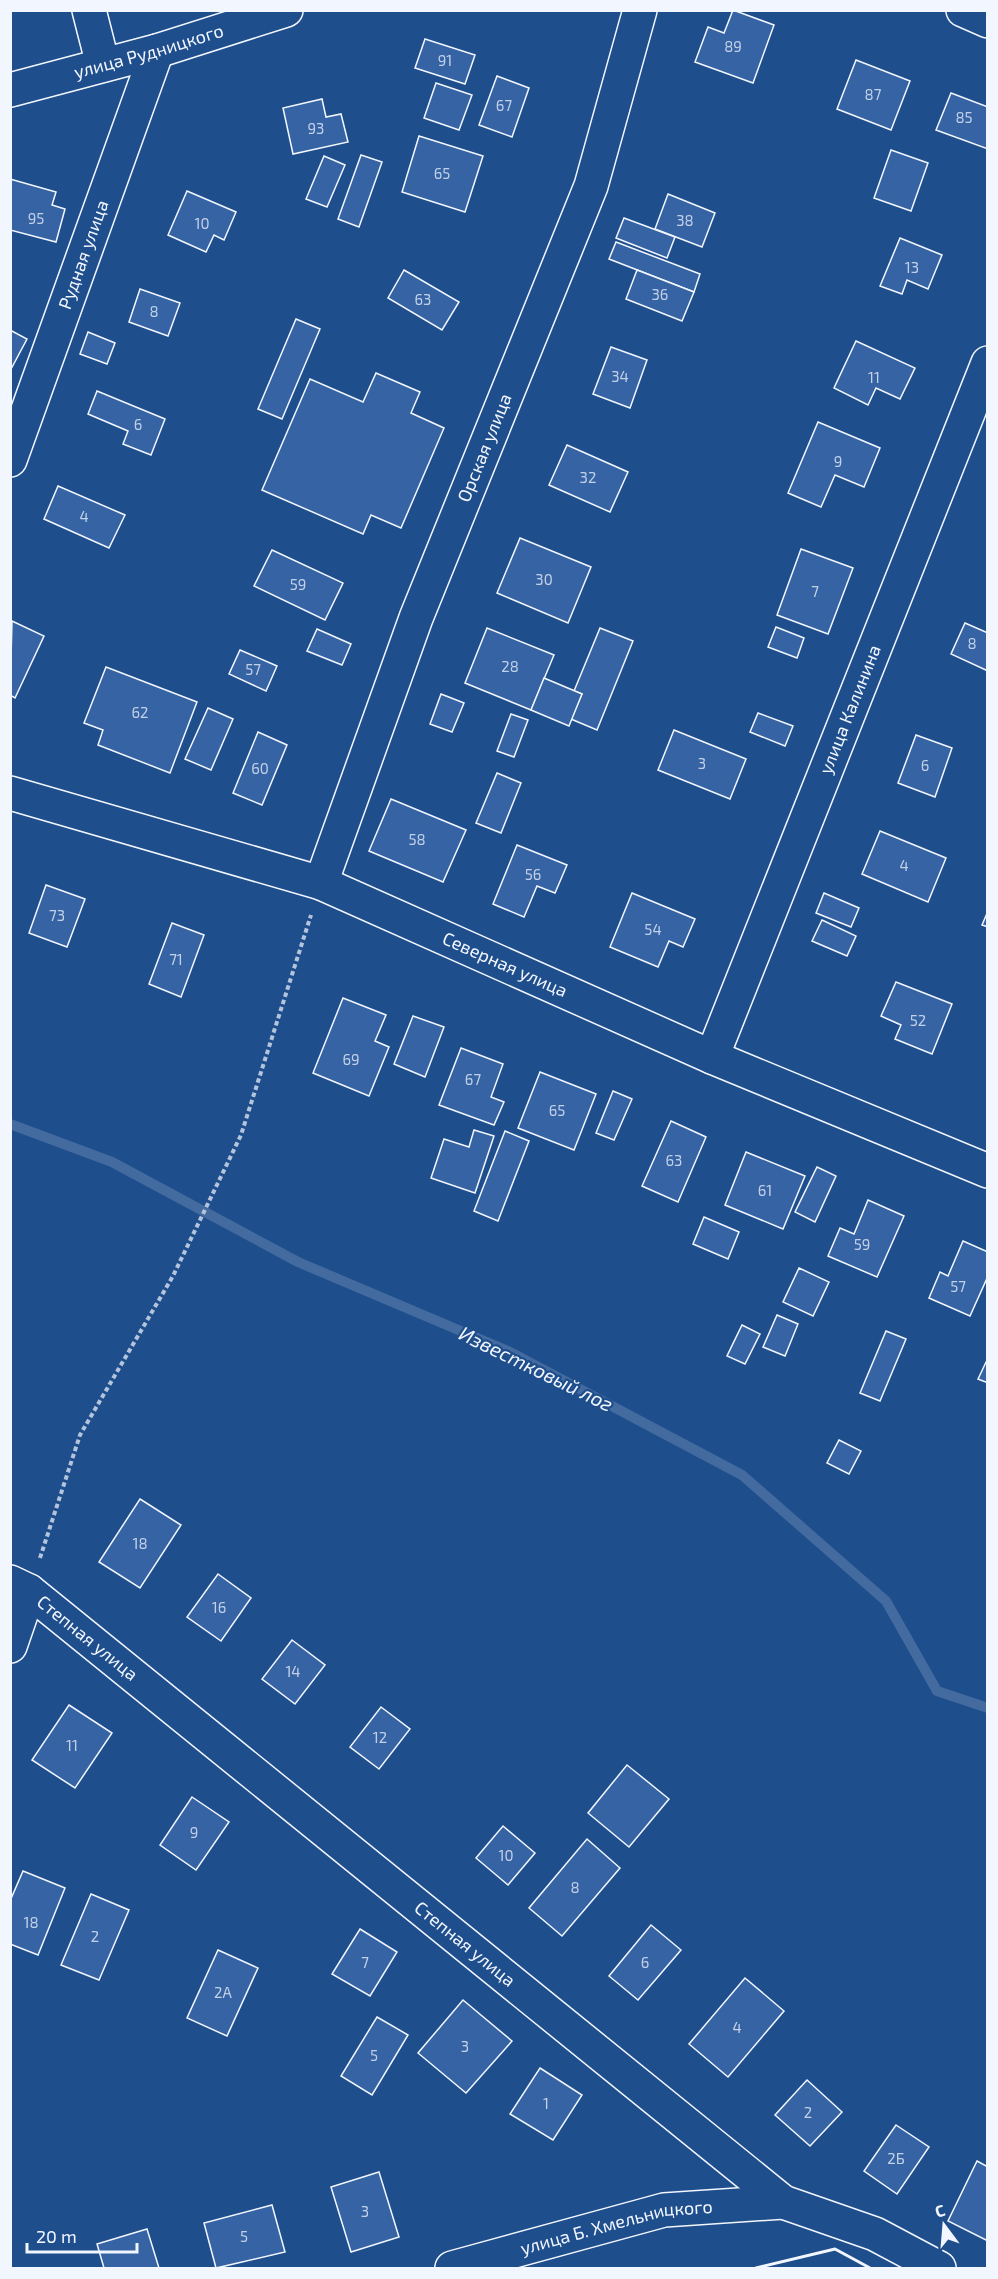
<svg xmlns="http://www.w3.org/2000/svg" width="998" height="2279" font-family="'Exo 2',sans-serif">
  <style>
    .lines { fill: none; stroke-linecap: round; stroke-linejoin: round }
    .stream { stroke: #446ba0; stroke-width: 10 }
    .building { fill: #3563a3; stroke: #f2f6ff; stroke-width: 1.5 }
    .minor-casing { stroke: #f2f6ff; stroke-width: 36 }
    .path { stroke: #b3c4dc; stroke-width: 4; stroke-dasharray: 4.5 3; stroke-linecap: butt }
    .minor { stroke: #1f4e8c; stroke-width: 33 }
    .wall { stroke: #f2f6ff; stroke-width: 3 }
    .labels { text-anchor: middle; stroke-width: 4.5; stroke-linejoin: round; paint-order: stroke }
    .number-label { font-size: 15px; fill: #c3d1e8 }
    .street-label { font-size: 18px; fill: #f2f6ff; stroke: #1f4e8c }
    .water-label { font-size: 20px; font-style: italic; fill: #f2f6ff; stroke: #1f4e8c }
  </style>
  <rect width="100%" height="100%" fill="#1f4e8c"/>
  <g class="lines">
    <polyline class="stream" points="10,1124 112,1162 298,1262 508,1351 742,1475 886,1601 937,1691 988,1708"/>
  </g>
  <g class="building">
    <polygon points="733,10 774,25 753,83 695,62 708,27 724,33"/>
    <polygon points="425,39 475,55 465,84 415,68"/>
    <polygon points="856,60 910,81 891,130 837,109"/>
    <polygon points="497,76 529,88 512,137 479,125"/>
    <polygon points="436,83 472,95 459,130 424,118"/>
    <polygon points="951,93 988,107 988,149 936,130"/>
    <polygon points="322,99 326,117 341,114 348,142 293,154 283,108"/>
    <polygon points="419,136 483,156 465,212 402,192"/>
    <polygon points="891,150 928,163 911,211 874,198"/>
    <polygon points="361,155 382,162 359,227 338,219"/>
    <polygon points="324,156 345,165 327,207 306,199"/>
    <polygon points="10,179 56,192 52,205 65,209 56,242 10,230"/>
    <polygon points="187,191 236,212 224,240 214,235 206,252 168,235"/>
    <polygon points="668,194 715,213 702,247 655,229"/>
    <polygon points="624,218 675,237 667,258 616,238"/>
    <polygon points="900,238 942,255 928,289 907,280 902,294 880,286"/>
    <polygon points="616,242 700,274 694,292 609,259"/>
    <polygon points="404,270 459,302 442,330 388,298"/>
    <polygon points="637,270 694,292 682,321 626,299"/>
    <polygon points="140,289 180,303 168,336 129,322"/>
    <polygon points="296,319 320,329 282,419 258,409"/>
    <polygon points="10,330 27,339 10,371"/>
    <polygon points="88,332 115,343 107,364 80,354"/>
    <polygon points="856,341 915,368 900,399 876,388 868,405 834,388"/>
    <polygon points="611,347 647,360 630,408 593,394"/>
    <polygon points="376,373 420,392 411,413 444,428 401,528 371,515 363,534 262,490 310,379 363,402"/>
    <polygon points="97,391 165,419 151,455 123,444 128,431 88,414"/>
    <polygon points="818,422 880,448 864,487 835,475 821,507 788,493"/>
    <polygon points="567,445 628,472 610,512 549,485"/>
    <polygon points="58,486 125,515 109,548 44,519"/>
    <polygon points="520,538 591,567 568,623 497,593"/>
    <polygon points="801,549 853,568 828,634 777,615"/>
    <polygon points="272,550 343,583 325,620 254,586"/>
    <polygon points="12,621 44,636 15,698 10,695"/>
    <polygon points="965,623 988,633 988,671 951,654"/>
    <polygon points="776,627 804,638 797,658 768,647"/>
    <polygon points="487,628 554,655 531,710 465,683"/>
    <polygon points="600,628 633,641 597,730 571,719 582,694 574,691"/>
    <polygon points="317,629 351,644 342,665 307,651"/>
    <polygon points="240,650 277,666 266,691 229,674"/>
    <polygon points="106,667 197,702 170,773 98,745 103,730 84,723"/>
    <polygon points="544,678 582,694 569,726 531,710"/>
    <polygon points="441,694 464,703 452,732 430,724"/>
    <polygon points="208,708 233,719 211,770 185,759"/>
    <polygon points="758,713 793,726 785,746 750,732"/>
    <polygon points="511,714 528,720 514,757 497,751"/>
    <polygon points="674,730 746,759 730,799 658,770"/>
    <polygon points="258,732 287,745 262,805 233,793"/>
    <polygon points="916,735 952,748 935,797 898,783"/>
    <polygon points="497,773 521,783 501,833 476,823"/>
    <polygon points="391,799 466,830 443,882 369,851"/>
    <polygon points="880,831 946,858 928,902 862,874"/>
    <polygon points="517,845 567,865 555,893 537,886 524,917 493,904"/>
    <polygon points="46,885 85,899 67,947 29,933"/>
    <polygon points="632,893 695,919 683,947 669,941 658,967 610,947"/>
    <polygon points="824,893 859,908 851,927 816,913"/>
    <polygon points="988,911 988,927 982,925"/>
    <polygon points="822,920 856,936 847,956 812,941"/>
    <polygon points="172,923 204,935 181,997 149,984"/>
    <polygon points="896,982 952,1004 932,1054 895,1039 901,1025 881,1016"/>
    <polygon points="343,998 386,1015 375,1041 389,1047 369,1096 313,1073"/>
    <polygon points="413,1016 444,1027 425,1077 394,1064"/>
    <polygon points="461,1048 503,1064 491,1097 504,1102 494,1125 439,1105"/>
    <polygon points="540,1072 596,1094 574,1150 518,1128"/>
    <polygon points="613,1091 632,1099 614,1140 596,1133"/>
    <polygon points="671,1121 706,1137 678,1202 642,1186"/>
    <polygon points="474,1130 494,1136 475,1193 431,1178 444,1139 469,1147"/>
    <polygon points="505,1131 529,1141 498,1221 474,1211"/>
    <polygon points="746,1152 805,1176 783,1229 725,1205"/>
    <polygon points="817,1167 836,1176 815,1222 795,1212"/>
    <polygon points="868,1200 904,1216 877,1277 828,1256 840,1228 854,1234"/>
    <polygon points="704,1217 739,1232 728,1259 693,1244"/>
    <polygon points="963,1241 988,1252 988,1276 970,1316 929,1298 940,1272 948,1276"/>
    <polygon points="799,1268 829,1282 813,1316 783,1302"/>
    <polygon points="777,1315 798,1324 785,1356 763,1347"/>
    <polygon points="742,1325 760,1334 745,1364 727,1356"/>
    <polygon points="886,1331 906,1339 880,1401 860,1393"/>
    <polygon points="988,1358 988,1383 978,1379"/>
    <polygon points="839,1440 861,1451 849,1474 827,1463"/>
    <polygon points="140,1499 181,1525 140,1588 99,1562"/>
    <polygon points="218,1574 251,1598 221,1641 187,1617"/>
    <polygon points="292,1640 325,1665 295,1704 262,1679"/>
    <polygon points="69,1705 112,1733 75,1788 32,1760"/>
    <polygon points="381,1707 410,1729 379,1769 350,1747"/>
    <polygon points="627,1765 669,1799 629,1847 588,1813"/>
    <polygon points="192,1797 229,1822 196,1870 160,1845"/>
    <polygon points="503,1826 535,1853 508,1885 476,1858"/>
    <polygon points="587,1839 620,1868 562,1936 529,1908"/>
    <polygon points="23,1871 65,1888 38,1955 10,1944 10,1901"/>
    <polygon points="91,1894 129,1910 99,1980 61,1965"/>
    <polygon points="651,1925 681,1950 638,2000 609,1976"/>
    <polygon points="360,1929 397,1952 370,1996 332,1974"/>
    <polygon points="218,1950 258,1968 227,2036 187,2018"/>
    <polygon points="745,1978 784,2011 728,2077 689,2044"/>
    <polygon points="463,2000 512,2041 466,2093 418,2053"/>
    <polygon points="377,2017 408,2035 372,2095 341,2076"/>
    <polygon points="540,2068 582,2095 553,2140 510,2114"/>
    <polygon points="807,2080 842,2112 810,2146 775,2115"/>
    <polygon points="896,2125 929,2147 897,2194 864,2171"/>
    <polygon points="977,2161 988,2167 988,2241 948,2221"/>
    <polygon points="379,2172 399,2237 351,2252 331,2187"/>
    <polygon points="272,2205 285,2252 216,2268 204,2223"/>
    <polygon points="147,2229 159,2268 104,2268 97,2244"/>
  </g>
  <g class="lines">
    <g class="minor-casing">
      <g id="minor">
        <polyline points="89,10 103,65"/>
        <polyline points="963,10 988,21"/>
        <path id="s1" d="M10,90l147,-39 129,-41"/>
        <path id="s2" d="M10,460l147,-409"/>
        <path id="s3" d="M10,793l311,90 391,174 276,114"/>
        <path id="s4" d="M321,883l95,-265 175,-432 49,-176"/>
        <path id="s5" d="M712,1057l276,-694"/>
        <path id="s6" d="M10,1582l19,9 754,611 92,32 64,34"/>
        <polyline points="10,1646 29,1591"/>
        <path id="s7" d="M452,2268l212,-58 119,-8"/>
      </g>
    </g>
    <polyline class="path" points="40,1558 80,1435 173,1276 241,1135 311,915"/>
    <use href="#minor" class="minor"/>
    <polyline class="wall" points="756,2268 835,2249 870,2268"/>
  </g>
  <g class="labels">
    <g class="number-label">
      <text x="733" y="52">89</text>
      <text x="445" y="66">91</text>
      <text x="873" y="100">87</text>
      <text x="504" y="111">67</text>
      <text x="964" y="123">85</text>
      <text x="316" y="134">93</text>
      <text x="442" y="179">65</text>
      <text x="36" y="224">95</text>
      <text x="685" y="226">38</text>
      <text x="202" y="229">10</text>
      <text x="912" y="273">13</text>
      <text x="660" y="300">36</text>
      <text x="423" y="305">63</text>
      <text x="154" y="317">8</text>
      <text x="620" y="382">34</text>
      <text x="874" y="383">11</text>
      <text x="138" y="430">6</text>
      <text x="838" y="467">9</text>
      <text x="588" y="483">32</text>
      <text x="84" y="522">4</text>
      <text x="544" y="585">30</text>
      <text x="298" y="590">59</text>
      <text x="815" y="597">7</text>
      <text x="972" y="649">8</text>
      <text x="510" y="672">28</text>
      <text x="253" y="675">57</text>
      <text x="140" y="718">62</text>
      <text x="702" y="769">3</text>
      <text x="925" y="771">6</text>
      <text x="260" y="774">60</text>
      <text x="417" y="845">58</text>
      <text x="904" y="871">4</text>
      <text x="533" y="880">56</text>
      <text x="57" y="921">73</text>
      <text x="653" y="935">54</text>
      <text x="176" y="965">71</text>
      <text x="918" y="1026">52</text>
      <text x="351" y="1065">69</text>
      <text x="473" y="1085">67</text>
      <text x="557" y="1116">65</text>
      <text x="674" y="1166">63</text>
      <text x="765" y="1196">61</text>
      <text x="862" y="1250">59</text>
      <text x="958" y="1292">57</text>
      <text x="140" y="1549">18</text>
      <text x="219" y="1613">16</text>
      <text x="293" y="1677">14</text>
      <text x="380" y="1743">12</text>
      <text x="72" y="1751">11</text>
      <text x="194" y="1838">9</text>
      <text x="506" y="1861">10</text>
      <text x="575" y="1893">8</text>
      <text x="31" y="1928">18</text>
      <text x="95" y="1942">2</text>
      <text x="365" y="1968">7</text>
      <text x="645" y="1968">6</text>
      <text x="223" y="1998">2А</text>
      <text x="737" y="2033">4</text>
      <text x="465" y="2052">3</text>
      <text x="374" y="2061">5</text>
      <text x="546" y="2109">1</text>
      <text x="808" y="2118">2</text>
      <text x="896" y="2164">2Б</text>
      <text x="365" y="2217">3</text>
      <text x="244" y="2242">5</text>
    </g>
    <g class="street-label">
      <text dy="6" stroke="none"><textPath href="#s1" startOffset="144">улица Рудницкого</textPath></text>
      <text dy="6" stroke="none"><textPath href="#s2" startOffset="218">Рудная улица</textPath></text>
      <text dy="6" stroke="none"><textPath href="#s4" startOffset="465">Орская улица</textPath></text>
      <text dy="6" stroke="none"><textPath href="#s5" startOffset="374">улица Калинина</textPath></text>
      <text dy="6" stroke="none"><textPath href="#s3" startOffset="525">Северная улица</textPath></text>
      <text dy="6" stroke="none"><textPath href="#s6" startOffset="96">Степная улица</textPath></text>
      <text dy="6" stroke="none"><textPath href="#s6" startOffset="582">Степная улица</textPath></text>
      <text dy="6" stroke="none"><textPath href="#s7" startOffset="170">улица Б. Хмельницкого</textPath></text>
    </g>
    <g class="water-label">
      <text transform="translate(536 1369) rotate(26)" y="7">Известковый лог</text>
    </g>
  </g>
  <rect width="998" height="2279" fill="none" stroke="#f2f6ff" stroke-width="24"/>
  <g transform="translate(944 2225) rotate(344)" stroke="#1f4e8c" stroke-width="4.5" paint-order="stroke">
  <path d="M0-4.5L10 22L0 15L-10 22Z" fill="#f2f6ff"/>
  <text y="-9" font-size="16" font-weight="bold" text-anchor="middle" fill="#f2f6ff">С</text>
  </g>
  <path d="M27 2243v9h110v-9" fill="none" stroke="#f2f6ff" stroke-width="3"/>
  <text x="36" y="2243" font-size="18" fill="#f2f6ff" stroke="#1f4e8c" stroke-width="4.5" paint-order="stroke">20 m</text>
</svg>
